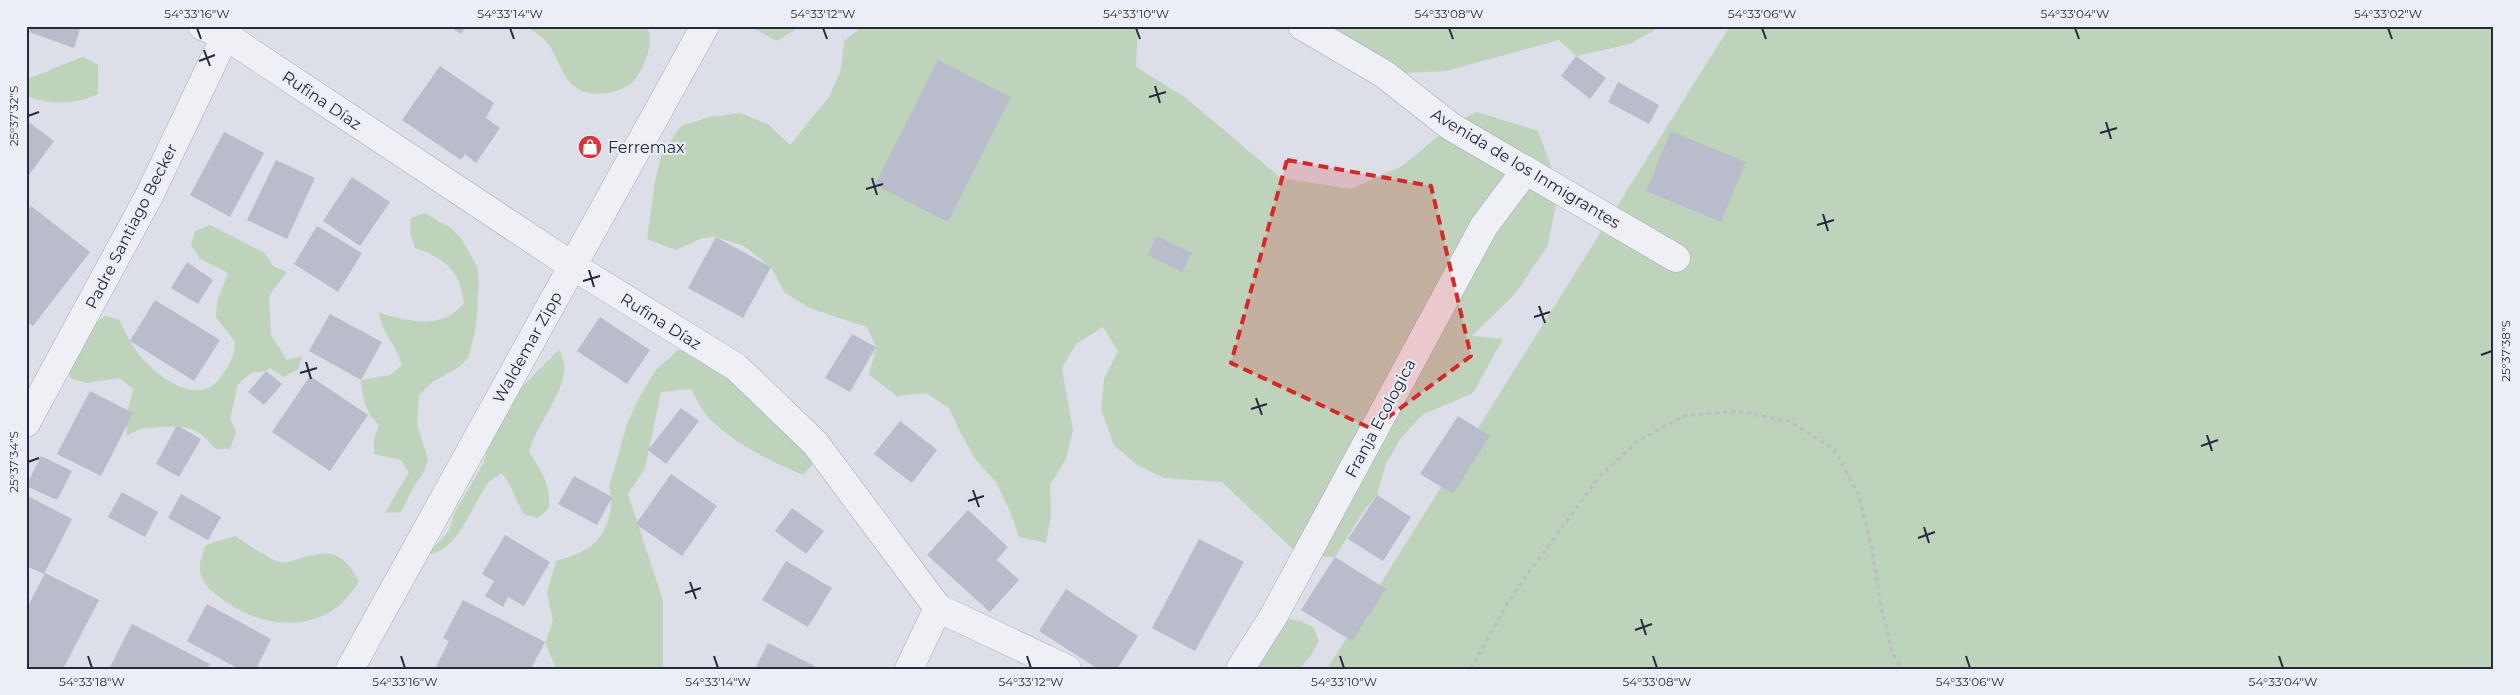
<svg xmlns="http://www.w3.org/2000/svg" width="2520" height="695" font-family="Montserrat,sans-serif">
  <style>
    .green { fill: #bfd2bc }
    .building { fill: #b9bdcb }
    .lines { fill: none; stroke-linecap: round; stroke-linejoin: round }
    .minor-casing { stroke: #a5a9b5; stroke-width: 29 }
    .path { stroke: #babdc6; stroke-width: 3; stroke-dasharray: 4 4; stroke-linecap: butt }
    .minor { stroke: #eff0f6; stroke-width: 28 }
    .marked { fill: #d62828; fill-opacity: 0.2; stroke: #d62828; stroke-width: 4; stroke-dasharray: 10 6; stroke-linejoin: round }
    .ticks { fill: none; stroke: #242b3f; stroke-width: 2 }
    .labels { text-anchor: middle; stroke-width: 4; stroke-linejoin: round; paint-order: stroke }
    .street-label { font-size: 16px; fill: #242b3f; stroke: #ebeef5 }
    .poi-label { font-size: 16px; fill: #242b3f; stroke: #ebeef5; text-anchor: start }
    .neatline { fill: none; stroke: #242b3f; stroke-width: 2 }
    .ticks-label { font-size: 12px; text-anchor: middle; fill: #242b3f }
  </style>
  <rect width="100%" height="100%" fill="#dcdfe8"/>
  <g class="green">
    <path d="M527,26h119c11,14 -4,50 -17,59 -12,8 -33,11 -45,7 -21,-7 -24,-33 -36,-48 -5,-7 -14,-12 -21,-18z"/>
    <polygon points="749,26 801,26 777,41"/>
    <polygon points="863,26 1138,26 1136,67 1186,98 1281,178 1351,189 1404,165 1450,126 1477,112 1538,131 1559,188 1548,245 1515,294 1472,336 1503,339 1473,393 1422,415 1401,438 1386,464 1377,495 1363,512 1335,557 1300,556 1222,482 1164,478 1137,465 1114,445 1101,410 1104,379 1118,351 1103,327 1076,344 1062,368 1073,430 1066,459 1050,485 1051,515 1046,543 1019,537 1009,509 996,482 976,460 961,434 949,408 926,393 897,396 869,375 876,347 867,327 809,308 784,292 771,267 744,246 716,237 702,238 676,250 647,239 655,181 662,153 681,126 710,117 740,113 768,124 790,145 829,97 841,70 844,41"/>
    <polygon points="1296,26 1661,26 1630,44 1576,56 1559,40 1446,71 1384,74"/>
    <polygon points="1730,26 2494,26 2494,669 1327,669"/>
    <path d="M83,57l15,8v29c-20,10 -51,12 -72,1v-16c21,-6 37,-16 57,-22z"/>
    <path d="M425,213l27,16 10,11 15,26 2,15 -3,45 -7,31 -10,10 -27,15 -13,13 -2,29 11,35 -5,15 -9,12 -13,26 -16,1 24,-41 -8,-12 -27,-6v-15l5,-14c-13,-12 -17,-27 -18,-45l29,-5 12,-10c-5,-19 -20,-32 -23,-52 30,8 63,18 85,-10 -4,-32 -19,-45 -49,-55l-5,-15 1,-15z"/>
    <path d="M210,225l55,28 8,13 14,6 -18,24 2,39 16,25 15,-4 -4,13 -14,8 -14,-9 -4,3 -15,2 -13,11 -8,35 6,13 -6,17h-15c-16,-22 -29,-24 -55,-22 -16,2 -19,0 -33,9l-1,-18 7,-29 -14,-11 -32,5 -15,-4 -8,-14 28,-40 13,-9 15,4c3,7 6,15 10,21 12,24 64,71 89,38 10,-13 15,-20 16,-37l-19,-25 1,-15 11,-29 -28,-14 -9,-14 4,-14z"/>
    <path d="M559,350c2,4 5,10 5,15 3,25 -29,62 -35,86 12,21 22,32 20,57l-11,10 -15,-4 -13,-29 -8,-12c-4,3 -10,6 -13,9 -16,20 -31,71 -61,72l21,-23 5,-17 30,-52 4,-17 28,-52z"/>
    <path d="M678,350l31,3 113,101 -19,21c-31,-13 -72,-33 -96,-59 -6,-7 -11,-18 -16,-27l-30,3 -16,76 -17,26 35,106v69h-107l-11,-27 8,-21 -6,-28 9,-32c9,-3 18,-5 27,-10 22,-10 33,-42 26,-64l18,-63 13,-28 15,-25z"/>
    <path d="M235,536c10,6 35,24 44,26 7,2 16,-2 23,-4 30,-10 42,-4 57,23 -28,51 -88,52 -133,21 -9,-7 -19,-13 -24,-24 -5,-12 0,-22 4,-33z"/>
    <polygon points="1286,619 1301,621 1314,628 1319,641 1311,655 1300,669 1236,669"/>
  </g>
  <g class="building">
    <polygon points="31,26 81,26 74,48 29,32"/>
    <polygon points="449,26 466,26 461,34"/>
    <polygon points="1576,56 1606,78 1590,99 1561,76"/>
    <polygon points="938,60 1011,97 948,222 875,185"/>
    <polygon points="440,66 494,103 486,118 500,128 476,163 465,154 461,160 402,120"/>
    <polygon points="1618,82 1659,105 1649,124 1608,102"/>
    <polygon points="26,120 54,141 26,179"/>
    <polygon points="1671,131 1746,162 1721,222 1646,191"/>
    <polygon points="224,132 264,153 230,217 190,195"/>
    <polygon points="276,160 315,178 287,239 247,220"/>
    <polygon points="352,177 390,202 360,246 323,221"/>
    <polygon points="31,206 90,252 33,326 26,322 26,214"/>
    <polygon points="317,226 362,253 338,292 294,264"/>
    <polygon points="1157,236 1192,253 1182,272 1148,255"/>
    <polygon points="716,237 771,267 743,318 688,288"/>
    <polygon points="187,262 213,280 198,304 171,288"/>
    <polygon points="155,300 220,340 194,381 130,341"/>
    <polygon points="330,314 382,342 361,380 309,351"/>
    <polygon points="600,317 650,350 627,384 577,351"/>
    <polygon points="852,334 876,347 850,392 825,378"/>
    <polygon points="266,371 282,384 264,405 248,392"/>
    <polygon points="310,376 368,415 330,471 272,432"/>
    <polygon points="90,391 133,413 101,476 57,454"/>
    <polygon points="681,408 699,421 666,464 648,450"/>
    <polygon points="1458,416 1490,436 1453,494 1420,474"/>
    <polygon points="900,421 937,450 912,483 874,454"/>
    <polygon points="177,425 201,439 179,477 156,464"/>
    <polygon points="41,456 72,471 57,500 26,486"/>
    <polygon points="671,474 717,506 682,556 636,524"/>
    <polygon points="574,476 612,497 597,525 558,504"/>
    <polygon points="122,492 158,512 145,537 108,517"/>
    <polygon points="181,494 221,517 208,540 168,518"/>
    <polygon points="26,495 72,519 44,574 26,566"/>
    <polygon points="1377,495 1411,517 1383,561 1348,539"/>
    <polygon points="792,508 824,531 806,554 775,531"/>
    <polygon points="968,510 1008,547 997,560 1019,580 990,612 927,555"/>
    <polygon points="505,535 550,562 524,606 508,597 503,607 485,596 494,581 482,574"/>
    <polygon points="1199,539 1244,562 1195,651 1152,628"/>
    <polygon points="1335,557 1386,589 1352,641 1301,610"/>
    <polygon points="786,561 832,588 808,627 762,600"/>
    <polygon points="45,573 99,600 63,669 26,668 26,610"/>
    <polygon points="1066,589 1138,636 1117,669 1098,669 1039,631"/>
    <polygon points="463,600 545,642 531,669 435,669 449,641 443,638"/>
    <polygon points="207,604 271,639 256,669 239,669 187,641"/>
    <polygon points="132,624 210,664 207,669 109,669"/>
    <polygon points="768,643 821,669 755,669"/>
  </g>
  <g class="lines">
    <g class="minor-casing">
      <g id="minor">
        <polyline points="202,26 226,36 571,265 736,367 815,443 938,608 1067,669"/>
        <polyline points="1302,26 1384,74 1450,126 1676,258"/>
        <polyline points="26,423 149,196 230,26"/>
        <polyline points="350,669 705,26"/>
        <polyline points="909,669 938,608"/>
        <polyline points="1240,669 1273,617 1484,226 1526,170"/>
      </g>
    </g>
    <polyline class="path" points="1471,669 1511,597 1599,477 1638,441 1683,416 1737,411 1789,421 1834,449 1858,494 1872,548 1880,601 1892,652 1902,669"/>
    <use href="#minor" class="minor"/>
  </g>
  <path class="marked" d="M1287,160l144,26 40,170 -99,73 -141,-66z"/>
  <path class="ticks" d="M197,28l4,11M510,28l4,11M823,28l4,11M1136,28l4,11M1449,28l4,11M1762,28l4,11M2075,28l4,11M2388,28l4,11M204,50l6,16M199,61l16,-6M1155,86l5,17M1149,97l17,-5M28,116l11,-4M2106,122l5,17M2100,133l17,-5M872,178l5,17M866,189l17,-5M1823,214l5,17M1817,225l17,-5M589,270l5,17M583,281l17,-5M1539,306l6,17M1534,317l16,-5M2481,355l11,-4M306,362l5,17M300,373l17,-5M1256,398l6,17M1251,409l16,-5M2207,435l5,16M2201,446l17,-6M28,462l11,-4M973,490l6,17M968,501l16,-5M1924,527l5,16M1918,538l17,-6M690,582l6,17M685,593l16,-5M1641,619l5,16M1635,630l17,-6M88,656l4,12M401,656l4,12M714,656l4,12M1027,656l4,12M1340,656l4,12M1653,656l4,12M1966,656l4,12M2279,656l4,12"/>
  <defs>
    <g id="shop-disc" transform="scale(1.25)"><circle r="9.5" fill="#d93438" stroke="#ebeef5"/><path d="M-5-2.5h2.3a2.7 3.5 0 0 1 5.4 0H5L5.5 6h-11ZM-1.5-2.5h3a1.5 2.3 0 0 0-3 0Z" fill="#fff"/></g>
  </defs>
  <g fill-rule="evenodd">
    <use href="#shop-disc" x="590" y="147"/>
  </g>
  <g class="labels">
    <g class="street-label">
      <text transform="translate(322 100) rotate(34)" y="6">Rufina Díaz</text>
      <text transform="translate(1526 168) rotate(31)" y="6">Avenida de los Inmigrantes</text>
      <text transform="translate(131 226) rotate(-63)" y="6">Padre Santiago Becker</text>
      <text transform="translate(661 321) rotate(32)" y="6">Rufina Díaz</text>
      <text transform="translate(527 347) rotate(-61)" y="6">Waldemar Zipp</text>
      <text transform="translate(1380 418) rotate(-62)" y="6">Franja Ecologica</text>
    </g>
    <g class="poi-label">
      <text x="608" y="153">Ferremax</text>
    </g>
  </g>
  <rect width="2520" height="695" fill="none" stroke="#ebeef5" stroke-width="55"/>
  <rect x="28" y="28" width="2464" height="640" class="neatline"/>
  <g class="ticks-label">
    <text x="197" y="18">54°33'16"W</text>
    <text x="510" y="18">54°33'14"W</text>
    <text x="823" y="18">54°33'12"W</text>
    <text x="1136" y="18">54°33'10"W</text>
    <text x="1449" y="18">54°33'08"W</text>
    <text x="1762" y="18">54°33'06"W</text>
    <text x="2075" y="18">54°33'04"W</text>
    <text x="2388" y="18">54°33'02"W</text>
    <text transform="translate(14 116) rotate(-90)" y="4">25°37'32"S</text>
    <text transform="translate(2506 351) rotate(-90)" y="4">25°37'38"S</text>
    <text transform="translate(14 462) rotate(-90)" y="4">25°37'34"S</text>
    <text x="92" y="686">54°33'18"W</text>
    <text x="405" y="686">54°33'16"W</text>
    <text x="718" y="686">54°33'14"W</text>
    <text x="1031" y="686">54°33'12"W</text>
    <text x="1344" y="686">54°33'10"W</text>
    <text x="1657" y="686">54°33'08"W</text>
    <text x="1970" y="686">54°33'06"W</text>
    <text x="2283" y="686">54°33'04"W</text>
  </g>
</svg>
